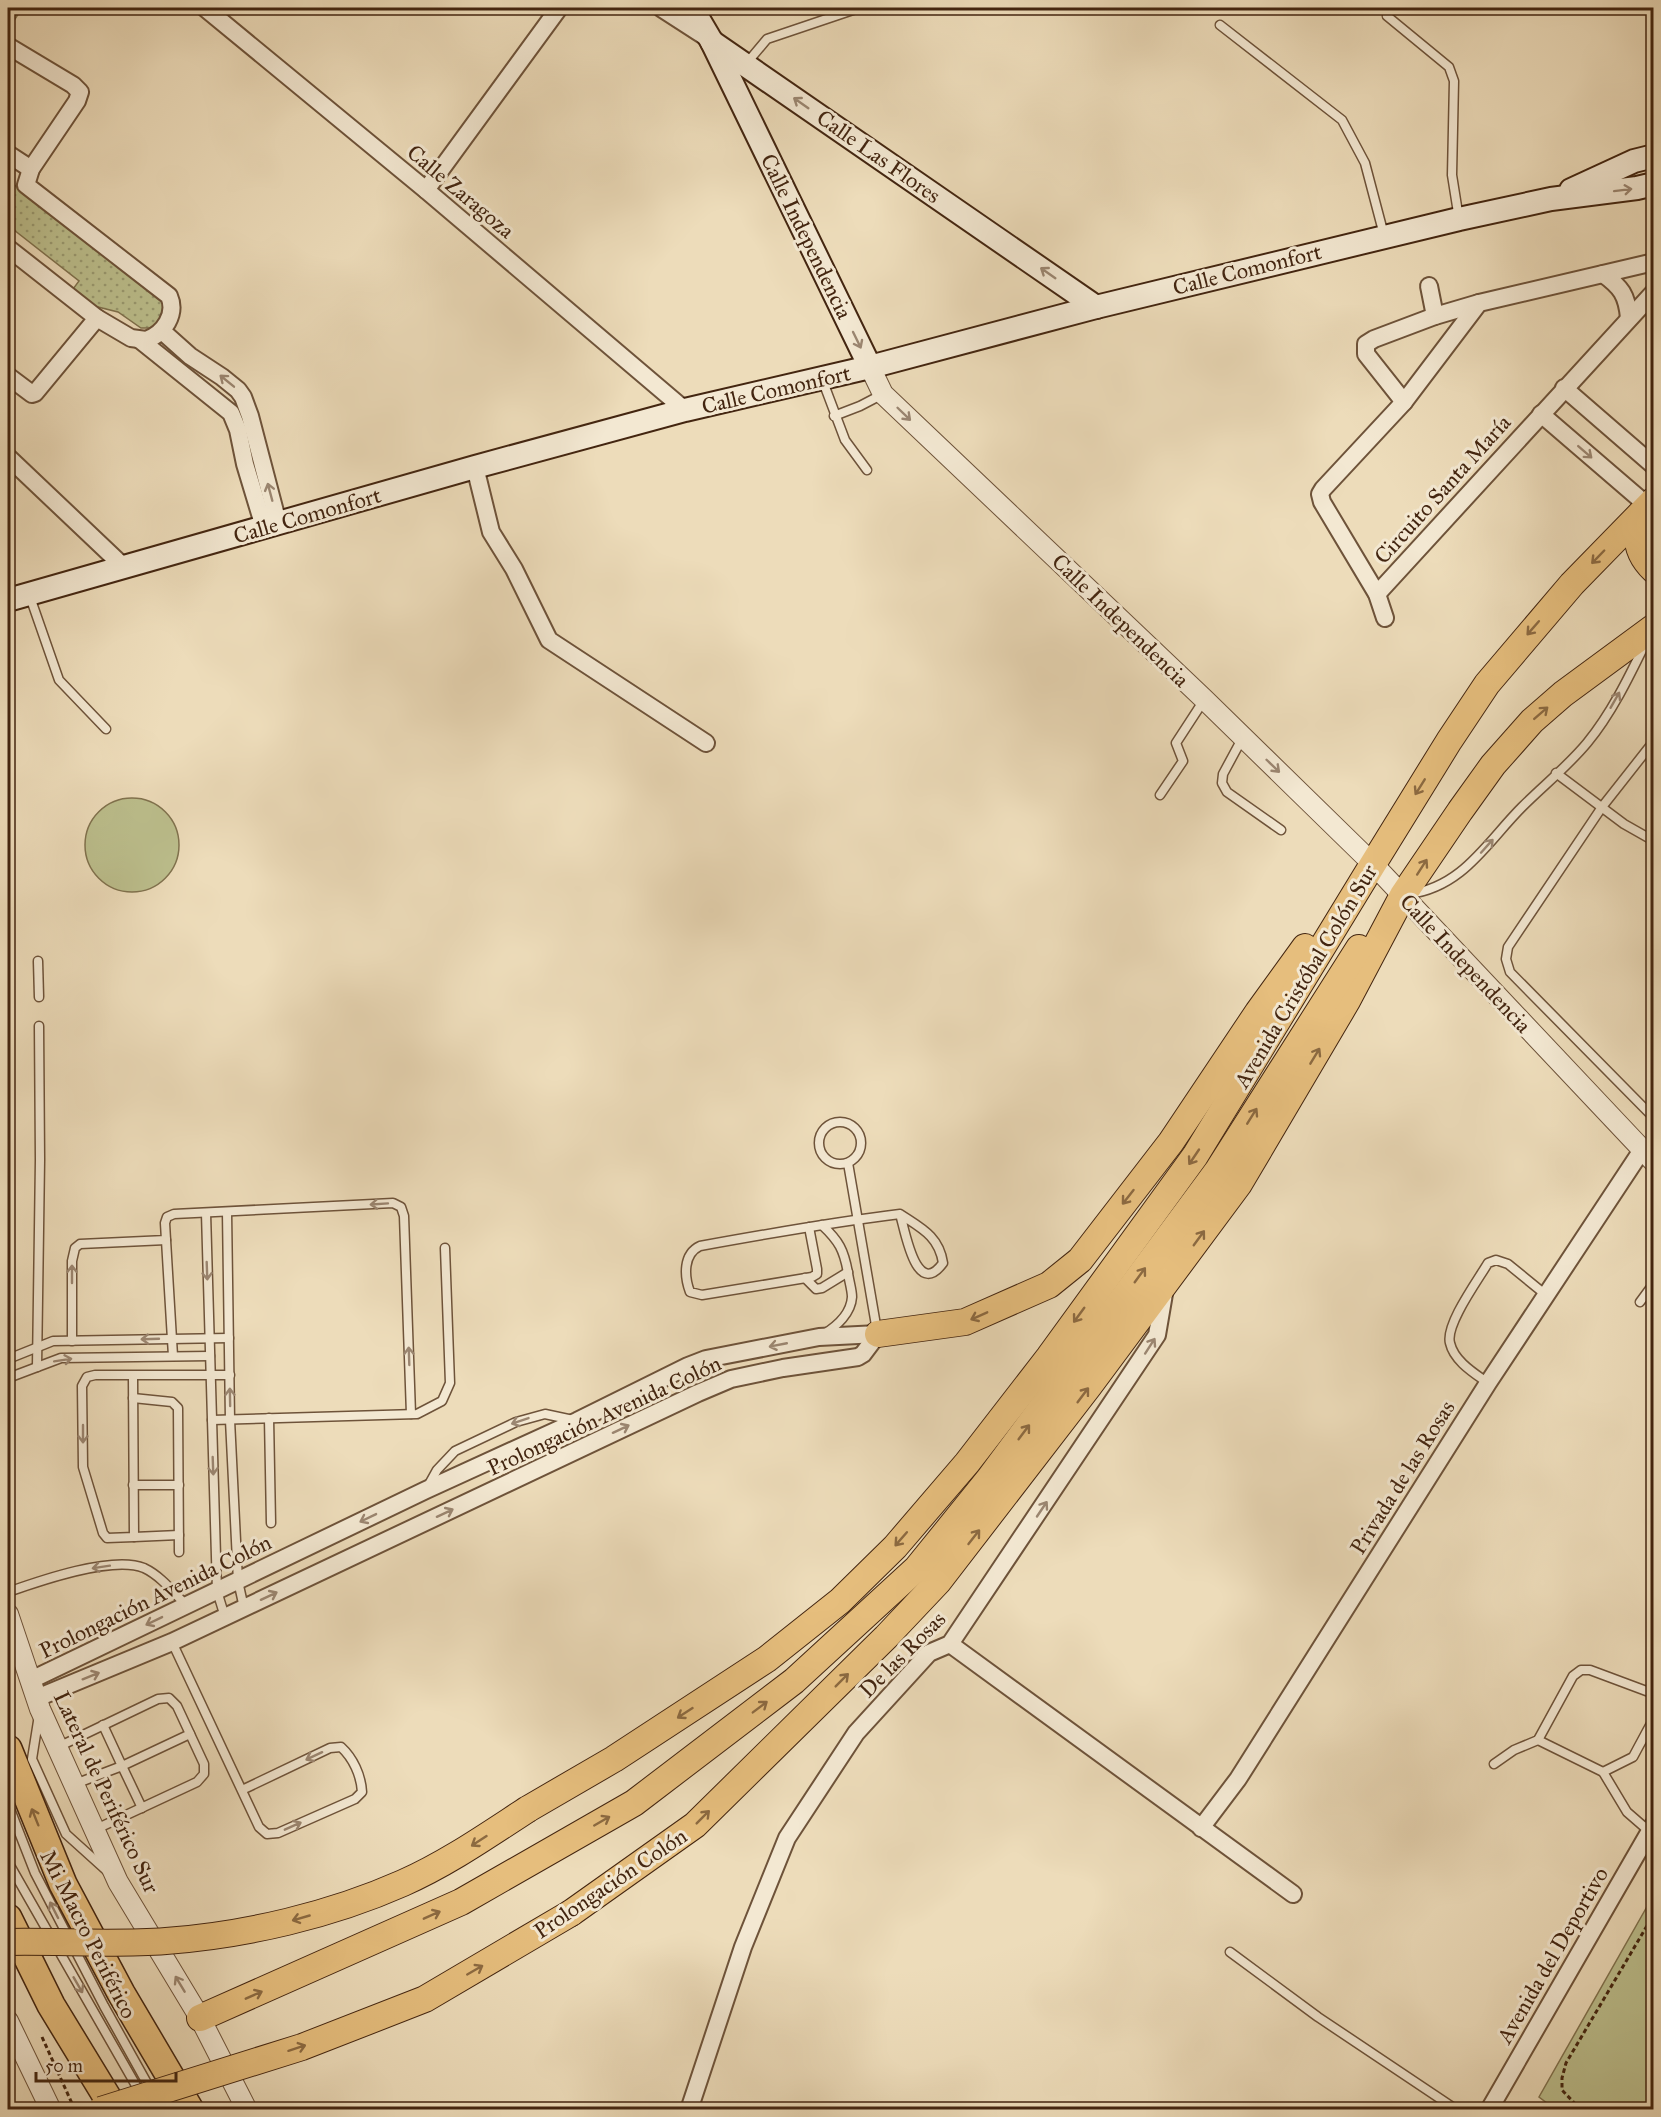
<svg xmlns="http://www.w3.org/2000/svg" width="1661" height="2117" font-family="'IM FELL Great Primer',serif">
  <style>
    .park { fill: url(#park-dots); stroke: #80724e; stroke-width: 1.5 }
    .garden { fill: #bcbf8d; stroke: #80724e; stroke-width: 1.5 }
    .lines { fill: none; stroke-linecap: round; stroke-linejoin: round }
    .service-casing { stroke: #6e533a; stroke-width: 11 }
    .minor-casing { stroke: #6e533a; stroke-width: 20 }
    .tertiary-casing { stroke: #6e533a; stroke-width: 22 }
    .secondary-casing { stroke: #432510; stroke-width: 26 }
    .primary-casing { stroke: #432510; stroke-width: 28 }
    .trunk-casing { stroke: #432510; stroke-width: 30 }
    .path { stroke: #432510; stroke-width: 3; stroke-dasharray: 4.5 3; stroke-linecap: butt }
    .service { stroke: #f3e8d2; stroke-width: 8 }
    .minor { stroke: #f3e8d2; stroke-width: 16 }
    .tertiary { stroke: #f3e8d2; stroke-width: 20 }
    .secondary { stroke: #f3e8d2; stroke-width: 22 }
    .primary { stroke: #e6be7d; stroke-width: 26 }
    .trunk { stroke: #e6be7d; stroke-width: 27 }
    .primary-bridge-casing { stroke: #432510; stroke-width: 28; stroke-linecap: butt }
    .primary-bridge { stroke: #e6be7d; stroke-width: 26 }
    .oneway { stroke: #9b8671 }
    .oneway2 { stroke: #8c6a41 }
    .labels { text-anchor: middle; stroke-width: 6; stroke-linejoin: round; paint-order: stroke }
    .street-label { font-size: 22px; fill: #432510; stroke: #f3e8d2 }
  </style>
  <defs>
    <pattern id="park-dots" width="8" height="8" patternUnits="userSpaceOnUse" patternTransform="scale(1.5)"><rect width="8" height="8" fill="#bcbf8d"/><path d="M2 2h.1M6 6h.1" fill="none" stroke="#9a9b72" stroke-width="1.8" stroke-linecap="round"/></pattern>
  </defs>
  <rect width="100%" height="100%" fill="#eddcba"/>
  <filter id="stains"><feTurbulence type="fractalNoise" baseFrequency=".00333" numOctaves="4"/><feColorMatrix values="0 0 0 0 .2 0 0 0 0 .09 0 0 0 0 .02 0 0 0 .5 -.17"/></filter>
  <radialGradient id="worn" r=".72"><stop offset=".6" stop-color="#630" stop-opacity="0"/><stop offset="1" stop-color="#630" stop-opacity=".3"/></radialGradient>
  <g class="park">
    <polygon points="8,8 22,8 10,27 8,26"/>
    <polygon points="17,184 163,298 166,310 153,328 141,328 118,312 94,306 73,289 79,281 14,230 8,237 8,195"/>
  </g>
  <g class="garden">
    <circle cx="132" cy="845" r="47"/>
    <polygon points="1653,1896 1653,2109 1555,2109 1539,2097"/>
  </g>
  <g class="lines">
    <g class="service-casing">
      <g id="service">
        <polyline points="1387,16 1449,67 1454,81 1452,175 1459,219"/>
        <polyline points="1220,25 1342,120 1365,163 1384,235"/>
        <polyline points="746,64 767,39 859,8"/>
        <polyline points="822,379 845,440 867,470"/>
        <polyline points="834,416 860,406 883,394"/>
        <polyline points="29,594 59,680 106,729"/>
        <polyline points="1243,737 1223,774 1222,783 1227,792 1281,830"/>
        <polyline points="1654,741 1602,807 1508,947 1506,959 1510,972 1654,1118"/>
        <polyline points="1556,773 1624,824 1654,841"/>
        <polyline points="1160,795 1183,761 1176,743 1204,700"/>
        <path d="M1409,894c54,-7 78,-52 113,-87 21,-21 46,-41 65,-64 24,-29 42,-66 58,-99"/>
        <polyline points="38,961 39,997"/>
        <circle cx="840" cy="1143" r="21"/>
        <polyline points="848,1163 877,1331"/>
        <polyline points="227,1212 230,1420 238,1581 244,1608"/>
        <polyline points="206,1213 217,1591 225,1617"/>
        <path d="M822,1225c17,16 22,25 26,48 1,8 4,17 4,24 -1,16 -15,29 -28,37"/>
        <path d="M809,1227l8,42v5l-5,3 -110,18 -12,-3c-6,-16 -7,-38 10,-46 66,-12 133,-24 200,-32 21,14 39,22 43,49 -27,37 -38,-33 -43,-49"/>
        <polyline points="166,1240 173,1356"/>
        <polyline points="805,1278 816,1289 822,1288 848,1272"/>
        <polyline points="1640,1302 1654,1283"/>
        <polyline points="72,1341 72,1261 75,1248 80,1244 166,1240 165,1223 167,1217 174,1214 393,1203 401,1207 404,1216 411,1414"/>
        <polyline points="8,1359 53,1341 229,1338"/>
        <polyline points="37,1367 40,1160 39,1026"/>
        <polyline points="133,1377 134,1537 107,1538 103,1533 83,1467 82,1386 87,1377 95,1375 230,1375"/>
        <polyline points="8,1378 61,1358 210,1356"/>
        <path d="M1488,1383c-14,-10 -34,-22 -38,-40 -5,-18 28,-63 38,-80l8,-3 12,4 38,31"/>
        <polyline points="133,1398 172,1402 178,1408 179,1552"/>
        <polyline points="269,1418 271,1523"/>
        <polyline points="212,1420 417,1414 442,1401 450,1383 445,1248"/>
        <polyline points="133,1485 179,1485"/>
        <polyline points="427,1488 437,1470 455,1451 516,1422 545,1414 573,1420"/>
        <polyline points="134,1537 179,1535"/>
        <path d="M8,1592c31,-11 105,-37 136,-24 17,8 30,25 42,37"/>
        <path d="M172,1642l87,185 8,7 11,-1 77,-34 7,-7c-1,-17 -9,-34 -21,-45l-11,1 -88,42"/>
        <polyline points="39,1715 32,1759 66,1834 107,1871"/>
        <polyline points="103,1725 122,1766 190,1734"/>
        <polyline points="1538,1740 1603,1772 1627,1812 1650,1832"/>
        <polyline points="58,1747 158,1699 169,1698 177,1706 204,1764 204,1774 197,1782 94,1830"/>
        <polyline points="1494,1764 1514,1750 1538,1740 1573,1676 1581,1670 1590,1670 1649,1692 1654,1697"/>
        <polyline points="1603,1772 1633,1757 1654,1718"/>
        <polyline points="75,1784 122,1766 142,1808"/>
        <polyline points="8,1804 35,1873 104,2006 162,2110"/>
        <polyline points="8,1862 150,2110"/>
        <polyline points="1230,1952 1318,2017 1457,2110"/>
      </g>
    </g>
    <g class="minor-casing">
      <g id="minor">
        <polyline points="205,8 426,190 685,410"/>
        <polyline points="661,8 709,39"/>
        <path d="M8,46l65,39 7,7 -3,9 -46,68 -5,16 143,111c8,18 -5,38 -23,44l-15,-2 -34,-20"/>
        <polyline points="8,154 31,169"/>
        <polyline points="426,190 559,8"/>
        <polyline points="8,248 97,318 35,393 32,394 8,376"/>
        <path d="M1603,274c18,13 24,21 26,44"/>
        <polyline points="1429,286 1435,316"/>
        <polyline points="162,331 190,356 222,377 238,390 243,397 250,416 278,523"/>
        <polyline points="140,340 231,413 238,430 245,464 264,527"/>
        <polyline points="1564,388 1654,466"/>
        <polyline points="1404,402 1366,354 1366,344 1374,339 1435,316 1479,303"/>
        <polyline points="1541,414 1648,506"/>
        <polyline points="8,457 125,568"/>
        <polyline points="475,467 491,532 514,569 549,640 706,743"/>
        <polyline points="1377,594 1654,292"/>
        <polyline points="1385,618 1377,594 1322,502 1320,494 1323,489 1404,402 1479,303 1654,262"/>
        <polyline points="950,1644 1293,1894"/>
        <polyline points="31,1680 426,1490 577,1421 688,1366 706,1359 819,1337 878,1334"/>
        <polyline points="37,1698 172,1642 698,1393 731,1379 783,1368 858,1357 863,1354 878,1334"/>
        <polyline points="1201,1828 1238,1779 1488,1383 1642,1150"/>
        <polyline points="689,2110 743,1947 787,1838 856,1733 929,1653 950,1644 1157,1335 1165,1288"/>
        <polyline points="1489,2110 1654,1824"/>
      </g>
    </g>
    <g class="tertiary-casing">
      <g id="tertiary">
        <polyline points="870,367 883,394 1204,699 1373,864 1654,1162"/>
        <polyline points="8,1614 40,1709 118,1882 200,2018 247,2110"/>
        <polyline points="8,2021 51,2110"/>
      </g>
    </g>
    <g class="secondary-casing">
      <g id="secondary">
        <polyline points="692,8 712,42 870,367"/>
        <polyline points="712,42 1096,307"/>
        <polyline points="1571,190 1634,161 1654,156"/>
        <polyline points="8,600 475,467 685,410 870,367 1096,307 1459,219 1551,199 1637,188 1654,184"/>
      </g>
    </g>
    <g class="primary-casing">
      <g id="primary">
        <path d="M1641,514c-7,21 -4,40 13,56"/>
        <polyline points="878,1334 965,1322 1049,1285 1080,1260 1171,1142 1258,1012 1305,947"/>
        <polyline points="528,1809 614,1759 767,1659 840,1601 895,1547 967,1463 1049,1357 1195,1156 1373,864 1449,741 1487,684 1572,584 1654,500"/>
        <polyline points="571,1913 695,1825 886,1637 938,1582 1089,1386 1239,1184 1347,1001 1403,895 1460,811 1493,765 1532,721 1563,694 1654,627"/>
        <polyline points="200,2018 461,1902 634,1803 794,1681 917,1568 989,1479 1218,1170 1359,948"/>
      </g>
    </g>
    <g class="trunk-casing">
      <g id="trunk">
        <polyline points="8,1749 63,1884 121,1993 190,2110"/>
        <polyline points="8,1918 51,2005 115,2110"/>
      </g>
    </g>
    <g class="path">
      <polyline points="42,2037 75,2110"/>
      <polyline points="8,2096 17,2110"/>
      <polyline points="8,2100 11,2110"/>
      <polyline points="1581,2110 1562,2090 1562,2078 1566,2063 1654,1914"/>
    </g>
    <use href="#service" class="service"/>
    <use href="#minor" class="minor"/>
    <use href="#tertiary" class="tertiary"/>
    <use href="#secondary" class="secondary"/>
    <use href="#primary" class="primary"/>
    <use href="#trunk" class="trunk"/>
    <g class="primary-bridge-casing">
      <g id="primary-bridge">
        <path d="M8,1942c52,-1 106,3 158,-1 80,-6 165,-26 237,-58 45,-20 85,-48 125,-74"/>
        <polyline points="101,2110 302,2047 425,1999 571,1913"/>
      </g>
    </g>
    <use href="#primary-bridge" class="primary-bridge"/>
  </g>
  <defs><path id="oneway-shaft" d="M-6 0H5M1.5-3L5.5 0L1.5 3" fill="none" stroke-width="1.6" stroke-linecap="round" stroke-linejoin="round" transform="scale(1.5)"/></defs>
  <g class="oneway">
    <use href="#oneway-shaft" transform="translate(801 103) rotate(-145)"/>
    <use href="#oneway-shaft" transform="translate(1623 190) rotate(-7)"/>
    <use href="#oneway-shaft" transform="translate(1048 273) rotate(-145)"/>
    <use href="#oneway-shaft" transform="translate(857 340) rotate(64)"/>
    <use href="#oneway-shaft" transform="translate(227 381) rotate(-141)"/>
    <use href="#oneway-shaft" transform="translate(904 414) rotate(44)"/>
    <use href="#oneway-shaft" transform="translate(1585 452) rotate(41)"/>
    <use href="#oneway-shaft" transform="translate(270 492) rotate(-105)"/>
    <use href="#oneway-shaft" transform="translate(1615 700) rotate(-60)"/>
    <use href="#oneway-shaft" transform="translate(1273 766) rotate(44)"/>
    <use href="#oneway-shaft" transform="translate(1487 846) rotate(-48)"/>
    <use href="#oneway-shaft" transform="translate(379 1204) rotate(176)"/>
    <use href="#oneway-shaft" transform="translate(207 1271) rotate(88)"/>
    <use href="#oneway-shaft" transform="translate(72 1274) rotate(-90)"/>
    <use href="#oneway-shaft" transform="translate(150 1339) rotate(178)"/>
    <use href="#oneway-shaft" transform="translate(778 1345) rotate(169)"/>
    <use href="#oneway-shaft" transform="translate(1150 1346) rotate(-57)"/>
    <use href="#oneway-shaft" transform="translate(409 1356) rotate(-92)"/>
    <use href="#oneway-shaft" transform="translate(63 1360) rotate(-9)"/>
    <use href="#oneway-shaft" transform="translate(230 1397) rotate(-91)"/>
    <use href="#oneway-shaft" transform="translate(520 1421) rotate(161)"/>
    <use href="#oneway-shaft" transform="translate(621 1429) rotate(-25)"/>
    <use href="#oneway-shaft" transform="translate(83 1434) rotate(90)"/>
    <use href="#oneway-shaft" transform="translate(213 1466) rotate(88)"/>
    <use href="#oneway-shaft" transform="translate(1042 1509) rotate(-56)"/>
    <use href="#oneway-shaft" transform="translate(445 1513) rotate(-25)"/>
    <use href="#oneway-shaft" transform="translate(368 1518) rotate(154)"/>
    <use href="#oneway-shaft" transform="translate(101 1567) rotate(171)"/>
    <use href="#oneway-shaft" transform="translate(269 1596) rotate(-25)"/>
    <use href="#oneway-shaft" transform="translate(154 1621) rotate(154)"/>
    <use href="#oneway-shaft" transform="translate(91 1676) rotate(-22)"/>
    <use href="#oneway-shaft" transform="translate(314 1756) rotate(155)"/>
    <use href="#oneway-shaft" transform="translate(293 1826) rotate(-24)"/>
    <use href="#oneway-shaft" transform="translate(54 1910) rotate(-117)"/>
    <use href="#oneway-shaft" transform="translate(180 1984) rotate(-121)"/>
    <use href="#oneway-shaft" transform="translate(78 1985) rotate(60)"/>
  </g>
  <g class="oneway2">
    <use href="#oneway-shaft" transform="translate(1598 557) rotate(134)"/>
    <use href="#oneway-shaft" transform="translate(1533 628) rotate(131)"/>
    <use href="#oneway-shaft" transform="translate(1541 713) rotate(-41)"/>
    <use href="#oneway-shaft" transform="translate(1420 787) rotate(122)"/>
    <use href="#oneway-shaft" transform="translate(1422 867) rotate(-57)"/>
    <use href="#oneway-shaft" transform="translate(1315 1056) rotate(-59)"/>
    <use href="#oneway-shaft" transform="translate(1252 1116) rotate(-58)"/>
    <use href="#oneway-shaft" transform="translate(1194 1157) rotate(124)"/>
    <use href="#oneway-shaft" transform="translate(1128 1197) rotate(128)"/>
    <use href="#oneway-shaft" transform="translate(1199 1238) rotate(-54)"/>
    <use href="#oneway-shaft" transform="translate(1140 1275) rotate(-54)"/>
    <use href="#oneway-shaft" transform="translate(1079 1315) rotate(126)"/>
    <use href="#oneway-shaft" transform="translate(979 1316) rotate(156)"/>
    <use href="#oneway-shaft" transform="translate(1083 1395) rotate(-53)"/>
    <use href="#oneway-shaft" transform="translate(1024 1432) rotate(-53)"/>
    <use href="#oneway-shaft" transform="translate(974 1537) rotate(-52)"/>
    <use href="#oneway-shaft" transform="translate(901 1539) rotate(131)"/>
    <use href="#oneway-shaft" transform="translate(842 1680) rotate(-45)"/>
    <use href="#oneway-shaft" transform="translate(760 1707) rotate(-37)"/>
    <use href="#oneway-shaft" transform="translate(685 1713) rotate(147)"/>
    <use href="#oneway-shaft" transform="translate(35 1817) rotate(-112)"/>
    <use href="#oneway-shaft" transform="translate(703 1817) rotate(-45)"/>
    <use href="#oneway-shaft" transform="translate(602 1821) rotate(-30)"/>
    <use href="#oneway-shaft" transform="translate(479 1841) rotate(147)"/>
    <use href="#oneway-shaft" transform="translate(432 1915) rotate(-24)"/>
    <use href="#oneway-shaft" transform="translate(301 1918) rotate(164)"/>
    <use href="#oneway-shaft" transform="translate(475 1970) rotate(-30)"/>
    <use href="#oneway-shaft" transform="translate(254 1995) rotate(-24)"/>
    <use href="#oneway-shaft" transform="translate(297 2048) rotate(-18)"/>
  </g>
  <g class="labels">
    <g class="street-label">
      <text transform="translate(879 156) rotate(35)" y="8">Calle Las Flores</text>
      <text transform="translate(461 191) rotate(40)" y="8">Calle Zaragoza</text>
      <text transform="translate(807 236) rotate(64)" y="8">Calle Independencia</text>
      <text transform="translate(1247 269) rotate(-14)" y="8">Calle Comonfort</text>
      <text transform="translate(776 389) rotate(-13)" y="8">Calle Comonfort</text>
      <text transform="translate(1442 489) rotate(-48)" y="8">Circuito Santa María</text>
      <text transform="translate(307 515) rotate(-16)" y="8">Calle Comonfort</text>
      <text transform="translate(1121 620) rotate(44)" y="8">Calle Independencia</text>
      <text transform="translate(1466 963) rotate(47)" y="8">Calle Independencia</text>
      <text transform="translate(1305 976) rotate(-59)" y="8">Avenida Cristóbal Colón Sur</text>
      <text transform="translate(604 1415) rotate(-25)" y="8">Prolongación Avenida Colón</text>
      <text transform="translate(1402 1477) rotate(-58)" y="8">Privada de las Rosas</text>
      <text transform="translate(155 1596) rotate(-26)" y="8">Prolongación Avenida Colón</text>
      <text transform="translate(902 1654) rotate(-45)" y="8">De las Rosas</text>
      <text transform="translate(107 1792) rotate(65)" y="8">Lateral de Periférico Sur</text>
      <text transform="translate(610 1883) rotate(-34)" y="8">Prolongación Colón</text>
      <text transform="translate(89 1934) rotate(63)" y="8">Mi Macro Periférico</text>
      <text transform="translate(1552 1955) rotate(-60)" y="8">Avenida del Deportivo</text>
    </g>
  </g>
  <rect width="1661" height="2117" fill="none" stroke="#eddcba" stroke-width="30"/>
  <rect x="9" y="9" width="1643" height="2099" fill="none" stroke="#432510" stroke-width="3"/>
  <rect x="15" y="15" width="1631" height="2087" fill="none" stroke="#432510" stroke-width="1.5"/>
  <path d="M36 2072v9h140v-9" fill="none" stroke="#432510" stroke-width="3"/>
  <text x="45" y="2072" font-size="18" fill="#432510" stroke="#f3e8d2" stroke-width="4.5" paint-order="stroke">50 m</text>
  <rect width="100%" height="100%" filter="url(#stains)"/>
  <rect width="100%" height="100%" fill="url(#worn)"/>
</svg>
